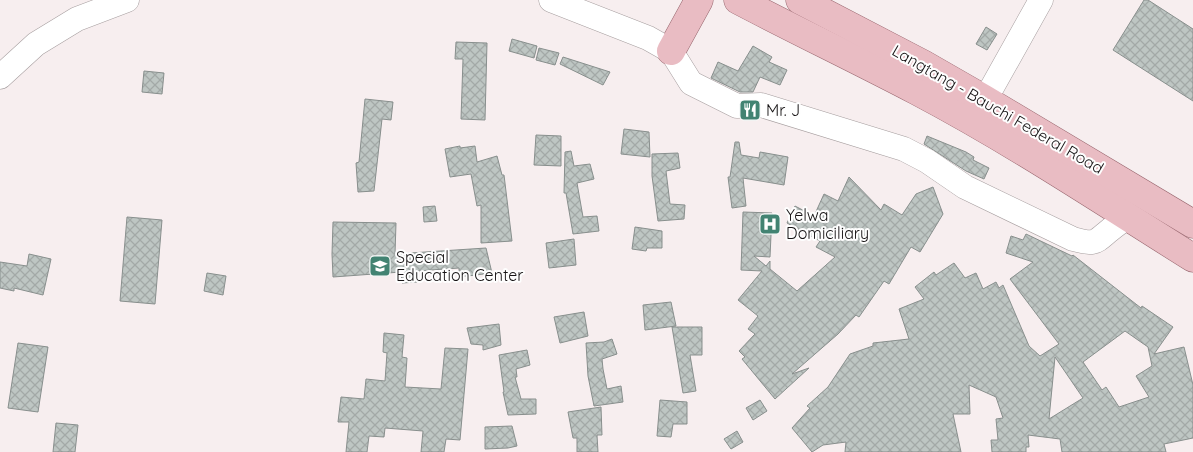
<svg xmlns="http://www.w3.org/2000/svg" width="1193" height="452" font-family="Quicksand,sans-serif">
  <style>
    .building { fill: url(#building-cross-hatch); stroke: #888f8d; fill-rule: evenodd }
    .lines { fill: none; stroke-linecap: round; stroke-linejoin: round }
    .minor-casing { stroke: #a69e9f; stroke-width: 25 }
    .major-casing { stroke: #96646c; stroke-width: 29 }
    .minor { stroke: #fff; stroke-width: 24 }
    .major { stroke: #e9bcc3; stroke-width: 28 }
    .labels { text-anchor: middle; stroke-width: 4; stroke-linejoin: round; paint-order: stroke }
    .street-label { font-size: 16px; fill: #161314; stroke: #fefefe }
    .poi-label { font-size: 16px; fill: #161314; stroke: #fefefe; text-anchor: start }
  </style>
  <defs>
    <pattern id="building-cross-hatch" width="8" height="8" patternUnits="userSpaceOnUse" patternTransform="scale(1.25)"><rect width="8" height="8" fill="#bec6c3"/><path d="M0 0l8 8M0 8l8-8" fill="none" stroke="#a3a9a7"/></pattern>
  </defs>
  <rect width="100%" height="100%" fill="#f7eeef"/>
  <g class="building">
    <polygon points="1144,0 1148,0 1193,29 1193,101 1113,50"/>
    <polygon points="986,27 997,34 987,50 976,44"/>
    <polygon points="512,39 537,46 534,58 509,51"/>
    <polygon points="456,42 487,43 485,120 461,119 463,59 455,59"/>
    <polygon points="753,46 772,57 769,62 787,70 780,85 760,77 753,92 740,92 711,78 718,62 738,71"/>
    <polygon points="539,48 559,53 555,65 536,60"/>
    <polygon points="563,57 610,72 603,85 560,64"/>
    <polygon points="144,71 164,73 162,94 142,92"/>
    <polygon points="365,99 393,102 391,120 382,119 374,191 358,192 356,163 359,162"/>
    <polygon points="624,129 649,132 650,157 621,154"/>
    <polygon points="536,135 561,136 561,166 534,165"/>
    <polygon points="927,136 966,152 974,157 973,160 989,168 984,179 966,171 924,144"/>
    <polygon points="735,142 739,142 741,155 759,158 760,152 788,157 784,185 743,178 746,206 732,208 728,177 730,177"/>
    <polygon points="460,146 460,148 475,146 477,162 497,156 502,175 504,175 512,241 481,243 481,205 477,206 471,174 450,177 445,149"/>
    <polygon points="571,151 574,166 590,164 594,179 577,183 583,217 597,216 599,231 573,234 566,193 564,193 565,152"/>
    <polygon points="678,153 680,168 666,171 670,204 685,205 684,219 658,221 652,176 652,154"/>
    <polygon points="849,177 881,210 884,204 902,215 916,194 933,187 943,214 920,252 911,247 889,284 884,281 859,317 856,315 838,334 792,374 809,368 775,399 742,359 745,357 739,351 755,334 748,329 758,316 738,300 762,271 741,270 743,212 772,213 770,257 754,256 766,266 770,261 770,269 797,291 835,257 816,247 820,241 787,223 795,206 814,216 824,194 838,201"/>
    <polygon points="435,206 437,221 424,222 423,207"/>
    <polygon points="127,217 162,220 155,304 120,301"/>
    <polygon points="333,222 396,223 395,254 486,248 492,273 459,277 459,268 417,271 417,282 402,283 401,272 333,277 332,254"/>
    <polygon points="635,227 662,231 662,248 647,248 646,251 632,249"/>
    <path d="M1026,234l46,22 1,-1 68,53 1,-2 31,21 -19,27 30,-7 9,38v53l-29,6 2,8h-104l-2,-13 -32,-4 1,12h-3v5h-34l-1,-12h7l-2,-21 7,-1 -7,-21 -27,-12 1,29h-17l8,38h-116l1,-10 -23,3 -11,7 -20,-24 18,-20 -3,-2 21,-19 22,-33 23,-8v-3l36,-4 -10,-30 25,-10 -9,-12 19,-15 2,3 18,-12 11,15 11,-5 7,16 13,-7 3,6 4,-3 26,61 11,10 19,-12 -49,-65 23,-17 -27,-9 5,-17 12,4zM1125,331l23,16 4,19 -16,10 13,21 -30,10 -13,-20 -4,3 -19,-28zM1055,357l28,41 -34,21z"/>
    <polygon points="574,239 576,265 549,268 546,243"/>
    <polygon points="29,254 51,259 43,295 14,288 14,291 0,288 0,262 27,266"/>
    <polygon points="207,273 226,276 223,295 204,291"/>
    <polygon points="671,302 676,326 645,330 643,305"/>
    <polygon points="584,312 588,336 560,343 554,317"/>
    <polygon points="499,324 501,345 483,350 483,345 471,344 467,328"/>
    <polygon points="672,327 702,327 702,355 690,355 696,391 683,393"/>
    <polygon points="384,333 404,335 402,357 407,358 405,387 441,389 445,348 468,349 460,440 446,439 444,452 421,452 423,431 385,428 384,437 369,436 367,452 346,452 349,422 338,422 341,397 364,399 366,379 385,381 387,353 383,352"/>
    <polygon points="612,339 617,354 602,359 603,369 607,389 621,386 623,402 594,406 588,376 586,343 604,342"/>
    <polygon points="18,343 48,347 38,412 8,408"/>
    <polygon points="527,350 530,365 516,369 517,377 515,377 521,399 536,399 536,414 508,415 503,392 504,392 499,355"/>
    <polygon points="660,400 687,402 687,424 673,424 671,437 657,436"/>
    <polygon points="760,400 767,411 753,420 746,408"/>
    <polygon points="601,407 602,435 597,435 598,452 577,452 577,438 573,438 568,412"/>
    <polygon points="56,423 78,425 75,452 53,452"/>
    <polygon points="512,426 517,446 508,448 485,449 485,427"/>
    <polygon points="737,431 743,442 731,449 724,439"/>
  </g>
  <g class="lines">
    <g class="minor-casing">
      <g id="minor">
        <path d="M551,0l97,38 23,13 20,32 46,23 24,-1 143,44 23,12 38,26 108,52c23,6 21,4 37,-9 6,-5 12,-9 17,-13"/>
        <polyline points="0,77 36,44 77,19 127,0"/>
        <polyline points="976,116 1041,0"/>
      </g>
    </g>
    <g class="major-casing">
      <g id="major">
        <path d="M738,0c59,31 120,60 179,91 95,50 185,110 276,167"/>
        <polyline points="800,0 923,64 984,99 1193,224"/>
        <polyline points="671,51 699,0"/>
      </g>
    </g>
    <use href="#minor" class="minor"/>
    <use href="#major" class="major"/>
  </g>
  <defs>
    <g id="restaurant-square" transform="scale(1.125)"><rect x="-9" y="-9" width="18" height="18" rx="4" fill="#428372" stroke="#fefefe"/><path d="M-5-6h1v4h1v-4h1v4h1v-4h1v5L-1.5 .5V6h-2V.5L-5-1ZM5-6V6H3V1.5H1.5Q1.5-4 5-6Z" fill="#fff"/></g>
    <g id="hospital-square" transform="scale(1.125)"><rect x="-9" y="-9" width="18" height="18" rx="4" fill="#428372" stroke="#fefefe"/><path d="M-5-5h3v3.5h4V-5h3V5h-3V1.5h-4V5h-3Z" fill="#fff"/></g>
    <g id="school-square" transform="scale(1.125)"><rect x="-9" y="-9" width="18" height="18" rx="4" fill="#428372" stroke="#fefefe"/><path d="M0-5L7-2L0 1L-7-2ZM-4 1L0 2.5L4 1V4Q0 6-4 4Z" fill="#fff"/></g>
  </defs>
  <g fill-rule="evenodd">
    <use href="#restaurant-square" x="750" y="110"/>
    <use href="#hospital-square" x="770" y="224"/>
    <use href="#school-square" x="380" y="266"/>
  </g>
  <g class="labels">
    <g class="street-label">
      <text transform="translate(998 109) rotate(30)" y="6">Langtang - Bauchi Federal Road</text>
    </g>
    <g class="poi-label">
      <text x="766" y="116">Mr. J</text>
      <text x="786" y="221">Yelwa<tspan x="786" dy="18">Domiciliary</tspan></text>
      <text x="396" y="263">Special<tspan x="396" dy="18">Education Center</tspan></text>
    </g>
  </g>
</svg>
